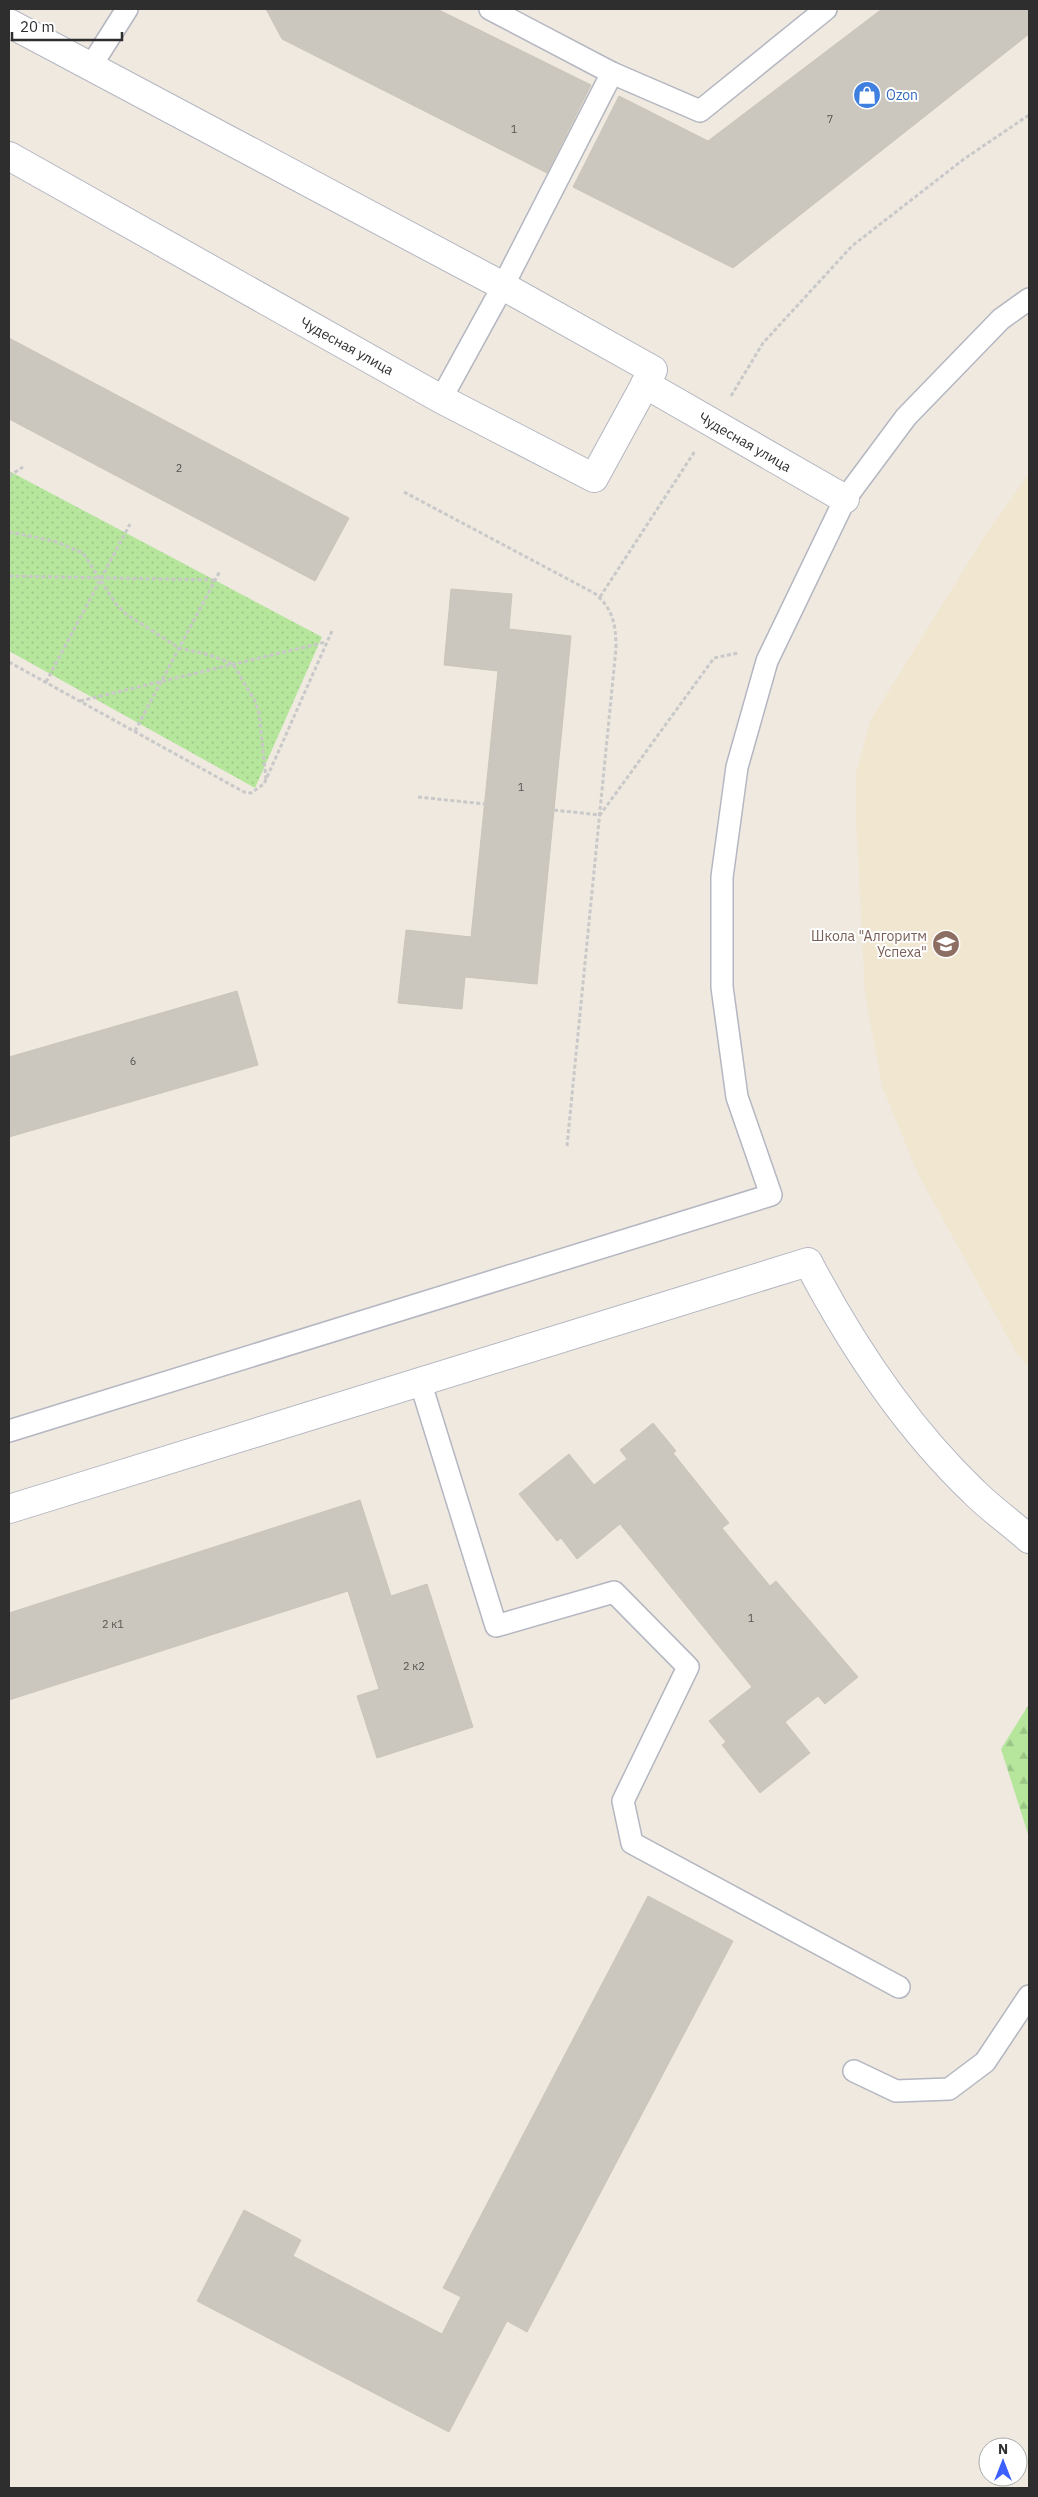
<svg xmlns="http://www.w3.org/2000/svg" width="1038" height="2497" font-family="'IBM Plex Sans',sans-serif">
  <style>
    .education { fill: #f1e6d0 }
    .grass { fill: url(#grass-dots) }
    .forest { fill: url(#forest-firs) }
    .building { fill: #cbc7be; stroke: #cbc5b9 }
    .lines { fill: none; stroke-linecap: round; stroke-linejoin: round }
    .lane-casing { stroke: #b4b6c1; stroke-width: 24 }
    .street-casing { stroke: #b4b6c1; stroke-width: 30 }
    .secondary-casing { stroke: #b4b6c1; stroke-width: 30 }
    .path { stroke: #c9c9c9; stroke-width: 3; stroke-dasharray: 4 2.5; stroke-linecap: butt }
    .lane { stroke: #fff; stroke-width: 21 }
    .street { stroke: #fff; stroke-width: 28 }
    .secondary { stroke: #fff; stroke-width: 28 }
    .labels { text-anchor: middle; stroke-width: 4; stroke-linejoin: round; paint-order: stroke }
    .number-label { font-size: 11px; fill: #555452 }
    .shop-label { font-size: 14px; fill: #366cbe; stroke: #fff; text-anchor: start }
    .street-label { font-size: 14px; fill: #2e2e2e; stroke: #fff }
    .education-label { font-size: 14px; fill: #785e54; stroke: #fff; text-anchor: end }
  </style>
  <defs>
    <pattern id="grass-dots" width="8" height="8" patternUnits="userSpaceOnUse" patternTransform="scale(1.25)"><rect width="8" height="8" fill="#b5e69c"/><path d="M2 2h.1M6 6h.1" fill="none" stroke="#9cc687" stroke-width="1.8" stroke-linecap="round"/></pattern>
    <pattern id="forest-firs" width="22" height="20" patternUnits="userSpaceOnUse" patternTransform="scale(1.25)"><rect width="22" height="20" fill="#b5e69c"/><path d="M5 1l3.5 6h-7zM16 11l3.5 6h-7z" fill="#9cc687"/></pattern>
  </defs>
  <rect width="100%" height="100%" fill="#efe9e0"/>
  <polygon class="education" points="1029,473 1029,1367 1017,1354 917,1172 882,1086 865,994 856,821 856,773 870,721 986,534"/>
  <polygon class="grass" points="9,471 322,637 255,788 9,651"/>
  <polygon class="forest" points="1029,1704 1029,1837 1001,1749"/>
  <g class="building">
    <polygon points="266,9 437,9 591,85 547,173 282,39"/>
    <polygon points="882,9 1029,9 1029,34 733,268 573,187 619,96 708,141"/>
    <polygon points="9,338 349,518 315,581 9,419"/>
    <polygon points="451,589 512,594 509,629 571,636 537,984 465,977 462,1009 398,1003 406,930 471,937 498,671 444,665"/>
    <polygon points="237,991 258,1065 9,1137 9,1057"/>
    <polygon points="653,1423 676,1451 673,1453 729,1523 722,1528 770,1586 776,1581 858,1677 825,1704 818,1696 785,1722 810,1753 760,1793 722,1745 726,1742 709,1721 752,1687 620,1524 577,1559 561,1538 557,1541 519,1494 569,1454 594,1485 627,1459 620,1450"/>
    <polygon points="360,1500 391,1596 427,1584 473,1727 377,1758 357,1696 379,1689 348,1591 9,1700 9,1613"/>
    <polygon points="648,1896 733,1941 527,2332 507,2321 449,2432 197,2301 244,2210 301,2240 293,2256 442,2334 461,2297 443,2288"/>
  </g>
  <g class="lines">
    <g class="lane-casing">
      <g id="lane">
        <polyline points="490,9 612,73 700,111 826,9"/>
        <polyline points="91,66 127,9"/>
        <polyline points="441,399 503,286 612,73"/>
        <polyline points="420,1381 496,1626 614,1592 688,1667 623,1801 632,1843 899,1987"/>
        <polyline points="9,1431 771,1195 737,1097 722,987 722,877 737,767 767,661 845,499 906,417 1001,319 1029,299"/>
        <polyline points="854,2071 896,2091 949,2089 985,2062 1029,1996"/>
      </g>
    </g>
    <g class="street-casing">
      <g id="street">
        <polyline points="645,384 845,499"/>
        <path d="M9,1509l799,-247c44,84 97,164 166,230 17,17 37,31 55,47"/>
      </g>
    </g>
    <g class="secondary-casing">
      <polyline id="secondary" points="9,23 503,286 653,370 594,478 441,399 9,156"/>
    </g>
    <g class="path">
      <polyline points="731,396 763,343 852,246 964,159 1029,115"/>
      <polyline points="9,476 23,467"/>
      <path d="M404,492l190,101c19,15 22,32 22,55l-49,498"/>
      <polyline points="9,532 54,541 83,553 116,604 126,614 179,648 210,655 233,664 255,701 259,713 266,779"/>
      <polyline points="9,576 216,580"/>
      <polyline points="600,597 695,451"/>
      <polyline points="9,662 244,792 251,793 264,784 332,631"/>
      <polyline points="46,682 130,524"/>
      <polyline points="80,701 326,642"/>
      <polyline points="135,731 220,571"/>
      <polyline points="418,797 485,804"/>
      <polyline points="554,810 600,815 714,658 738,653"/>
    </g>
    <use href="#lane" class="lane"/>
    <use href="#street" class="street"/>
    <use href="#secondary" class="secondary"/>
  </g>
  <defs>
    <g id="shop-disc" transform="scale(1.4375)"><circle r="9.5" fill="#3f7fe0" stroke="#fff"/><path d="M-5-2.5h2.3a2.7 3.5 0 0 1 5.4 0H5L5.5 6h-11ZM-1.5-2.5h3a1.5 2.3 0 0 0-3 0Z" fill="#fff"/></g>
    <g id="school-disc" transform="scale(1.4375)"><circle r="9.5" fill="#8d6e63" stroke="#fff"/><path d="M0-5L7-2L0 1L-7-2ZM-4 1L0 2.5L4 1V4Q0 6-4 4Z" fill="#fff"/></g>
  </defs>
  <g fill-rule="evenodd">
    <use href="#shop-disc" x="867" y="95"/>
    <use href="#school-disc" x="946" y="944"/>
  </g>
  <g class="labels">
    <g class="number-label">
      <text x="830" y="123">7</text>
      <text x="514" y="133">1</text>
      <text x="179" y="472">2</text>
      <text x="521" y="791">1</text>
      <text x="133" y="1065">6</text>
      <text x="751" y="1622">1</text>
      <text x="113" y="1628">2 к1</text>
      <text x="414" y="1670">2 к2</text>
    </g>
    <g class="shop-label">
      <text x="886" y="100">Ozon</text>
    </g>
    <g class="street-label">
      <text transform="translate(347 346) rotate(29)" y="5">Чудесная улица</text>
      <text transform="translate(745 442) rotate(30)" y="5">Чудесная улица</text>
    </g>
    <g class="education-label">
      <text x="927" y="941">Школа "Алгоритм<tspan x="927" dy="16">Успеха"</tspan></text>
    </g>
  </g>
  <rect width="1038" height="2497" fill="none" stroke="#2e2e2e" stroke-width="20"/>
  <g transform="translate(1003 2462)"><circle r="24" fill="#ffffff" stroke="#ababab"/>
  <path d="M0-4L9 19L0 12L-9 19Z" fill="#3d60ff"/>
  <text y="-8" font-size="14" font-weight="bold" text-anchor="middle" fill="#2e2e2e">N</text>
  </g>
  <path d="M12 32v8h110v-8" fill="none" stroke="#2e2e2e" stroke-width="2.5"/>
  <text x="20" y="32" font-size="15" fill="#2e2e2e" stroke="#ffffff" stroke-width="4" paint-order="stroke">20 m</text>
</svg>
